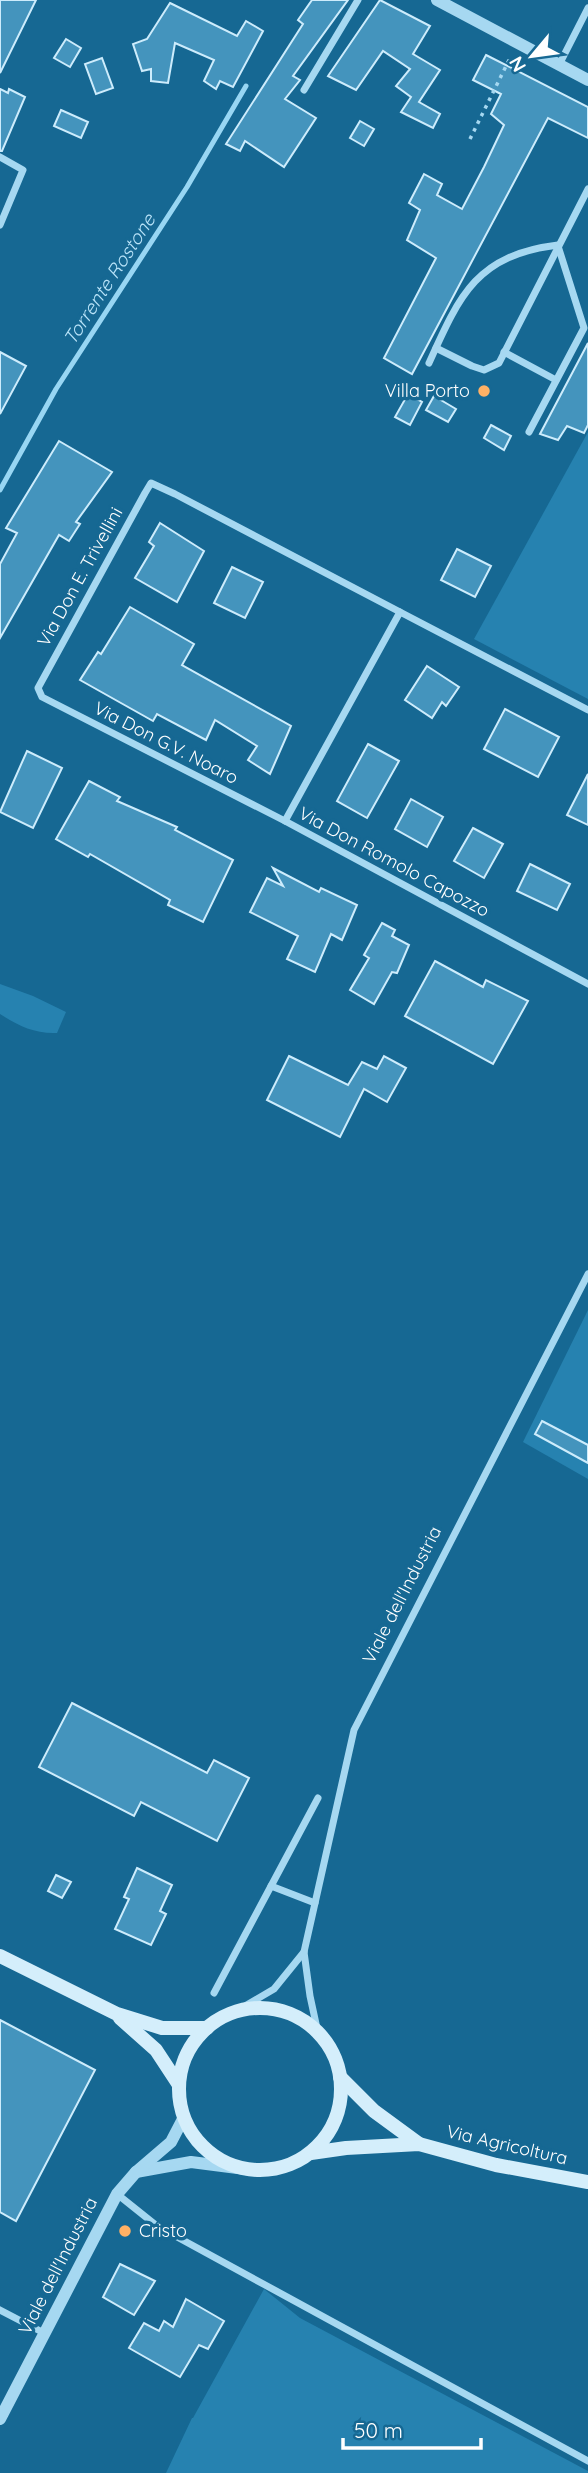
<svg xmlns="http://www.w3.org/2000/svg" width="588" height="2473" font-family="Quicksand,sans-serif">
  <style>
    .green { fill: #2682b0 }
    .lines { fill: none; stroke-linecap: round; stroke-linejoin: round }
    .stream { stroke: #98d6f3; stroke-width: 5 }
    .building { fill: #4494bd; stroke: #cdecfc; stroke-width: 2 }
    .path { stroke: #a6d8f1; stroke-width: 3.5; stroke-dasharray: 3.5 5; stroke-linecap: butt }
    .minor { stroke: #a6d8f1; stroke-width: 7 }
    .tertiary { stroke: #a6d8f1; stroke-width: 12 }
    .secondary { stroke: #d4eefb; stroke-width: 14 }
    .poi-dot { fill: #ffb165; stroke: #166893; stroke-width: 2.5 }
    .labels { text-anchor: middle; stroke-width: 7; stroke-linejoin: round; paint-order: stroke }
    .poi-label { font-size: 18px; fill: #fff; stroke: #166893; text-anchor: end }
    .street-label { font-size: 18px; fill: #fff; stroke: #166893 }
    .water-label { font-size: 19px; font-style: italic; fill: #bae4f9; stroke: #166893 }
  </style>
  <rect width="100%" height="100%" fill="#166893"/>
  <g class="green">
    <polygon points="588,432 588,699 474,639"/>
    <path d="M0,984l33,12 33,16 -9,21c-22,1 -38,-7 -57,-19z"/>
    <polygon points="588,1310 588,1479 523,1442"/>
    <polygon points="264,2289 300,2318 588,2471 588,2473 166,2473 192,2418 193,2418"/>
  </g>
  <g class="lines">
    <polyline class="stream" points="0,490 56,389 187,187 246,86"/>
  </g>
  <g class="building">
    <polygon points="0,0 36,0 0,73"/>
    <polygon points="312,0 348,0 293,76 300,80 285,99 316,118 284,167 245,141 240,151 226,144 303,24 298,20"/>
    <polygon points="380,0 430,26 413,54 440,70 419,102 440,114 433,128 401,112 411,97 396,86 410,69 383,51 356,90 328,76"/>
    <polygon points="170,3 237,36 246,21 263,31 233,87 220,81 216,89 204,81 214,60 175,43 168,83 151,81 151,69 142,71 133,44 147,39"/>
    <polygon points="66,39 81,48 70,67 54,58"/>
    <polygon points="486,55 588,107 588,138 548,118 412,374 384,358 436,258 407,240 420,210 409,203 424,174 442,184 437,195 462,209 484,167 504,125 491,114 501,94 473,80"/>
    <polygon points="102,58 113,88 96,94 85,64"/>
    <polygon points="0,89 8,93 9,89 25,97 2,151 0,151"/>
    <polygon points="61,110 88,122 81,138 54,126"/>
    <polygon points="360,121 374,129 364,146 350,138"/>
    <polygon points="588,343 588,425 584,433 567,426 558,440 540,434"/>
    <polygon points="0,352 26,366 0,414"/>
    <polygon points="408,394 422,402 410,425 395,417"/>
    <polygon points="434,396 456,409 448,422 426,410"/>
    <polygon points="491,425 511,436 504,450 484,438"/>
    <polygon points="59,441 112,472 76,522 80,524 69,541 59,535 0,638 0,564 17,533 6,528"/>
    <polygon points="160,523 204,551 177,602 135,578 154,546 149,542"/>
    <polygon points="457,549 491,566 475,597 441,580"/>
    <polygon points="232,567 263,582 245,618 214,603"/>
    <polygon points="130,607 194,644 182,665 291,726 270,774 248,760 257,746 215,720 206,740 157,714 153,721 80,680 98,652 101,654"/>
    <polygon points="427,666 459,687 446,706 442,702 432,718 405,700"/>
    <polygon points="505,709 559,737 538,777 484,749"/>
    <polygon points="368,744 399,761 367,818 337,801"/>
    <polygon points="27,751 62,768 33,828 0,812"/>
    <polygon points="588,774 588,825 567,815"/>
    <polygon points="89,781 120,797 117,801 177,827 175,830 233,860 203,922 168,905 170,900 90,854 88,857 56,839"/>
    <polygon points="411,799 443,817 427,847 395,829"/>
    <polygon points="473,828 503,844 484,878 454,861"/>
    <polygon points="530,864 570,884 557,910 517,891"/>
    <polygon points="273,868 319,892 321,888 357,905 342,940 331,934 315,972 287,959 298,936 250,912 267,878 283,886"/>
    <polygon points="382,923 395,930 392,936 409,945 397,973 392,972 374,1004 350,990 369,958 364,955"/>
    <polygon points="435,961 483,987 486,980 528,1001 493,1064 405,1016"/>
    <polygon points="289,1056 348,1085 362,1062 377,1069 384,1056 406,1068 387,1102 364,1089 340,1137 267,1100"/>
    <polygon points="542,1421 588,1445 588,1463 535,1434"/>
    <polygon points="72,1703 207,1773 214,1760 249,1778 217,1841 141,1802 134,1816 39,1767"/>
    <polygon points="137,1868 172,1885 160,1911 166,1914 151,1945 115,1929 129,1899 124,1897"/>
    <polygon points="56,1875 71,1882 62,1898 48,1891"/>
    <polygon points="0,2020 95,2070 16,2221 0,2212"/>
    <polygon points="120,2264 155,2281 134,2315 103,2297"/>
    <polygon points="186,2299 224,2321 208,2349 199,2345 180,2377 129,2348 144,2323 159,2331 164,2321 173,2327"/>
  </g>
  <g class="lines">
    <polyline class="path" points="470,139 511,56"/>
    <g class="minor">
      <polyline points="559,65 588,8"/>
      <polyline points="304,90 358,0"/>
      <polyline points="0,157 23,170 0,225"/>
      <polyline points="436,348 472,366 484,370 499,363 588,189"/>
      <polyline points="504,352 556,380"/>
      <path d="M429,363c31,-69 48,-108 129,-118"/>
      <polyline points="529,432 584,328 558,246"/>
      <polyline points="588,710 400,612 285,821 588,984"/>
      <polyline points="285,821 42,697 38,688 145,493 151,483 175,494 400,612"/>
      <polyline points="271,1886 315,1903"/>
      <polyline points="214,1993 318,1798"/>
      <polyline points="233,2013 274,1989 304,1952"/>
      <polyline points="318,2033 310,1996 304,1952 354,1730 588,1274"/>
      <polyline points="117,2194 157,2226 588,2461"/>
      <polyline points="0,2310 44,2333"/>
    </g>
    <g class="tertiary">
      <polyline points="437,0 588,80"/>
      <polyline points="136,2172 191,2162 253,2170"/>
      <polyline points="0,2419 117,2194 136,2172 171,2142 184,2117"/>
    </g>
    <g class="secondary">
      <polyline points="0,1956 117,2014 162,2028 207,2028"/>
      <circle cx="260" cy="2089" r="81"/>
      <polyline points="120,2018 156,2050 179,2085"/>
      <polyline points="340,2077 374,2111 419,2144"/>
      <polyline points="311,2153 346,2148 419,2144 496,2165 588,2182"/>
    </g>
  </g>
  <g class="poi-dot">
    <circle cx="484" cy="391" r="7"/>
    <circle cx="125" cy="2231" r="7"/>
  </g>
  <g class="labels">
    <g class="poi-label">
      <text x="470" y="397">Villa Porto</text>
      <text x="139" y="2237" text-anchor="start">Cristo</text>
    </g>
    <g class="street-label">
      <text transform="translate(80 577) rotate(-61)" y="6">Via Don E. Trivellini</text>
      <text transform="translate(166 743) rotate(27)" y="6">Via Don G.V. Noaro</text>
      <text transform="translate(394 862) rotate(28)" y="6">Via Don Romolo Capozzo</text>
      <text transform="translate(402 1595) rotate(-63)" y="6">Viale dell'Industria</text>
      <text transform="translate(507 2145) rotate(13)" y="6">Via Agricoltura</text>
      <text transform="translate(58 2266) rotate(-63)" y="6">Viale dell'Industria</text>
    </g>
    <g class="water-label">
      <text transform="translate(109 279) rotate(-57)" y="7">Torrente Rostone</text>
    </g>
  </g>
  <g transform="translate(532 56) rotate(241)" stroke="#166893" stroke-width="5" paint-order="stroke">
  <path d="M0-5L12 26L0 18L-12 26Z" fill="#ffffff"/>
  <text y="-10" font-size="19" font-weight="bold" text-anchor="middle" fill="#ffffff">N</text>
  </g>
  <path d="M343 2438v10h138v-10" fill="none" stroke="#ffffff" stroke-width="3.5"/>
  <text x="354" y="2438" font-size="21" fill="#ffffff" stroke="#166893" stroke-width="5" paint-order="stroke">50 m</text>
</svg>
